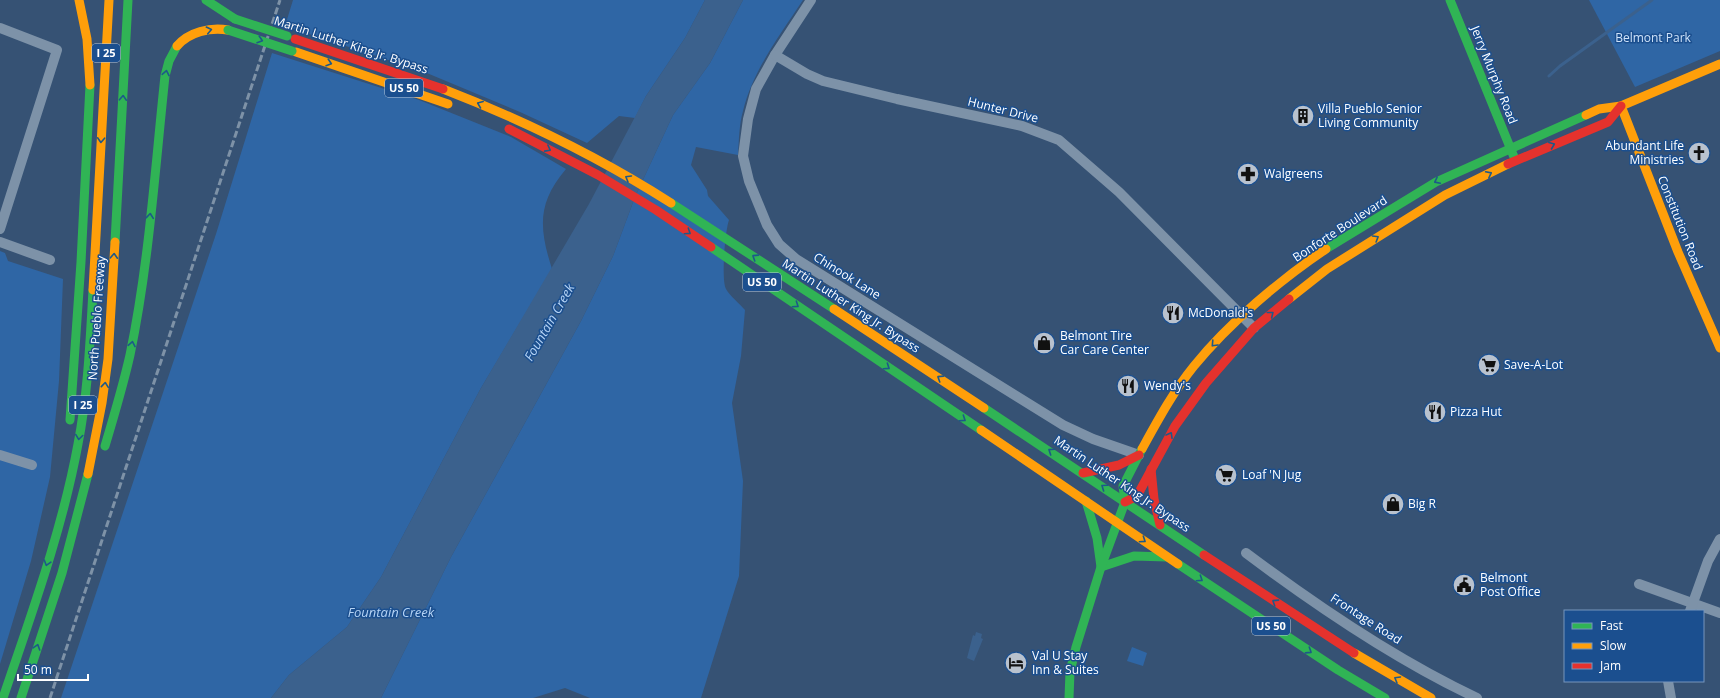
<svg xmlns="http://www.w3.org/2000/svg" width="1720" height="698" font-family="'Open Sans',sans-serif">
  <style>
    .green { fill: #2f66a5 }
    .water { fill: #3b618d }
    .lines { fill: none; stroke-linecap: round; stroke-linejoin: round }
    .stream { stroke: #3b618d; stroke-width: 3 }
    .street { stroke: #7d92a8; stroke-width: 10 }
    .fast { stroke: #30b455; stroke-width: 9 }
    .slow { stroke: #ff9f0a; stroke-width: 9 }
    .jam { stroke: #e5322d; stroke-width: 9 }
    .rail { stroke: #7e92a7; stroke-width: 3; stroke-dasharray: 7 3; stroke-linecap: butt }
    .fast-bridge { stroke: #30b455; stroke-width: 9 }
    .oneway { stroke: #1d5989 }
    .labels { text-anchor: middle; stroke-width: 3; stroke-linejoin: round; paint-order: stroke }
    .shield { fill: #1b4f8f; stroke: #bbcadd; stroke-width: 1 }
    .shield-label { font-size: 11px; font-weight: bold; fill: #fff }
    .park-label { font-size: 12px; fill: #cfe3fa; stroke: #1b4f8f }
    .street-label { font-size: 12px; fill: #fff; stroke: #1b4f8f }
    .poi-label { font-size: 12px; fill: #fff; stroke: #1b4f8f; text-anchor: start }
    .water-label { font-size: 13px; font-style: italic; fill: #b5d3f5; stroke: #1b4f8f }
  </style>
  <rect width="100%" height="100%" fill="#365274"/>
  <g class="green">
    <polygon points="293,0 705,0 685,38 646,96 635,118 619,116 587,143 520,112 422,71 285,26"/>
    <path d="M743,0h60c-23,35 -50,70 -60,111 -4,14 -4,30 -5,44l-42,-8 -5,18 16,25 1,6 21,24c-4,11 -8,60 -3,69 4,7 13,14 19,21l-4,46 -9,47 11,78 -4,95 -38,122h-111l-25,-10 -32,10h-152l70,-141 130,-236 32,-65 22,-59 38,-82 37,-52z"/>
    <polygon points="1589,0 1720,0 1720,51 1635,87"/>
    <path d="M272,53l147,47 92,37 55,32c-29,34 -27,59 -14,100l-71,119 -100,189 -34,50 -58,48 -18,23h-210l155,-464z"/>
    <polygon points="0,251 5,253 8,261 63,279 59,381 50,477 31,561 0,664"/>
    <polygon points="1132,647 1147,653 1143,666 1127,661"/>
  </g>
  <g class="water">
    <polygon points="705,0 743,0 710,63 673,115 635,197 613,256 581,321 451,557 381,698 271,698 289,675 347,627 381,577 481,388 589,204 646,96 685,38"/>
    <polygon points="976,632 982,634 981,638 983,639 974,661 967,658 973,635 975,636"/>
  </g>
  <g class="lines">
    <polyline class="stream" points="1549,76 1560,66 1652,0"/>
    <g class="street">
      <polyline points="811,0 775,55 756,89 748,119 743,156 749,181 767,225 779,244 796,259 1063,425 1093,439 1139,455"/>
      <polyline points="0,28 57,50 0,229"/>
      <polyline points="775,55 807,74 823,81 897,99 1022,126 1059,140 1119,192 1254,328"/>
      <polyline points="0,242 50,260"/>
      <polyline points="0,455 32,465"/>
      <path d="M1246,553c72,54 150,107 231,145"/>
      <polyline points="1639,584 1720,613"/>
      <polyline points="1690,611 1708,561 1720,539"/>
      <polyline points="1668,681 1671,698"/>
    </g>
    <g class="fast">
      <polyline points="206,0 235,19"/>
      <polyline points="1450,0 1514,157"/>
      <polyline points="671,203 834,309"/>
      <polyline points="115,242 128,0"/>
      <polyline points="711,247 981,430"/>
      <polyline points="1326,249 1436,182 1586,115"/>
      <polyline points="984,408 1204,555"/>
      <polyline points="70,420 81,262 90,85"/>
      <path d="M105,446c9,-30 18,-60 25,-91 19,-91 25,-186 35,-279l4,-15 8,-15"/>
      <polyline points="1086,501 1097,538 1101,567 1134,556 1167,557"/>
      <polyline points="1178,564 1338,670 1385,698"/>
      <path d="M3,698c28,-83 59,-167 75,-254 10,-51 12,-102 15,-154"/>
      <polyline points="21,698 62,573 88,474"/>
      <polyline points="1069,698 1070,672 1076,647 1101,567 1125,502 1123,486 1142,449"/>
    </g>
    <g class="slow">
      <polyline points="79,0 87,39 90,85"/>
      <path d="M177,46c12,-14 33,-19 51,-16"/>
      <polyline points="296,52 448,104"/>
      <path d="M443,89c80,31 156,68 228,114"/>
      <polyline points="1621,106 1678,252 1720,348"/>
      <polyline points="1586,115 1599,109 1621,106 1720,64"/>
      <polyline points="93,290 109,0"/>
      <polyline points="1289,299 1327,269 1445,195 1508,164"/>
      <polyline points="834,309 984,408"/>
      <polyline points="981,430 1178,564"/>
      <path d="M1142,449c16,-29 31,-57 52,-83 35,-43 86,-86 132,-117"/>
      <polyline points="88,474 102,403 108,359 115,242"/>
      <polyline points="1354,653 1431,698"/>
    </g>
    <g class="jam">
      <polyline points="295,39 443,89"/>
      <polyline points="509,129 598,175 656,210 711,247"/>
      <polyline points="1508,164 1608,122 1621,106"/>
      <polyline points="1151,469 1154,499 1160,525"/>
      <polyline points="1083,473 1119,465 1139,455"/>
      <polyline points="1125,502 1137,496 1175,426 1206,383 1254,328 1289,299"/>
      <polyline points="1204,555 1354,653"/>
    </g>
    <polyline class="rail" points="50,698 280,0"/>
    <g class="fast-bridge">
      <polyline points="235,19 287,36"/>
      <polyline points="228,30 292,51"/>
    </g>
  </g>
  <defs><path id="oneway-chevron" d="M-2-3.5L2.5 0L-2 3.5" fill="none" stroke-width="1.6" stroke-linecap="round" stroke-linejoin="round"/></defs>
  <g class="oneway">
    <use href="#oneway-chevron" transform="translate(209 30) rotate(-12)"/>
    <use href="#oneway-chevron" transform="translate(260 40) rotate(18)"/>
    <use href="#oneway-chevron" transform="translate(329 63) rotate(18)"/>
    <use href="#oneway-chevron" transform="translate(166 73) rotate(-79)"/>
    <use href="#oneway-chevron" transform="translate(123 98) rotate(-87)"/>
    <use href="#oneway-chevron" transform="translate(480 104) rotate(-158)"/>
    <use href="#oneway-chevron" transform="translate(101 140) rotate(93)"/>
    <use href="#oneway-chevron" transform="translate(1552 145) rotate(-22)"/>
    <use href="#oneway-chevron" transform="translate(548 149) rotate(28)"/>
    <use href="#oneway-chevron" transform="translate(1489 174) rotate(-27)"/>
    <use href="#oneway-chevron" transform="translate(628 178) rotate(-150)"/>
    <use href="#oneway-chevron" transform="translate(1437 181) rotate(153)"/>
    <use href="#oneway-chevron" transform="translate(150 216) rotate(-84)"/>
    <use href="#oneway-chevron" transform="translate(688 232) rotate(34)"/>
    <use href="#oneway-chevron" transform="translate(1376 238) rotate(-31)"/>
    <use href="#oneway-chevron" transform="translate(114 256) rotate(-87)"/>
    <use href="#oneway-chevron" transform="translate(755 257) rotate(-147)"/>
    <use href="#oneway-chevron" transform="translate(796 305) rotate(34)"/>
    <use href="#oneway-chevron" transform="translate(1271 314) rotate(-39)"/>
    <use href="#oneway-chevron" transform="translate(132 344) rotate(-79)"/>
    <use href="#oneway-chevron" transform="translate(1214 344) rotate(133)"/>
    <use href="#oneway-chevron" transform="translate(887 367) rotate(34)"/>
    <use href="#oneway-chevron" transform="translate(940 378) rotate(-147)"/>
    <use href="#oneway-chevron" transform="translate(105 385) rotate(-84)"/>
    <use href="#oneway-chevron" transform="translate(963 419) rotate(34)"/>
    <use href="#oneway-chevron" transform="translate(1170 435) rotate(-60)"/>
    <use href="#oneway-chevron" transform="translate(79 437) rotate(98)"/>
    <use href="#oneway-chevron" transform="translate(1051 451) rotate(-146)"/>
    <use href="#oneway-chevron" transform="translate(1104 487) rotate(-145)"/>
    <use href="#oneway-chevron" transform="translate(1143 540) rotate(34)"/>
    <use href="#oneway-chevron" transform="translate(47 563) rotate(107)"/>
    <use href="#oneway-chevron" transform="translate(1200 579) rotate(34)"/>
    <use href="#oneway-chevron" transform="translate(1275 602) rotate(-147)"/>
    <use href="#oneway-chevron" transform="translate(37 647) rotate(-72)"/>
    <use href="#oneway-chevron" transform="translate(1309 651) rotate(33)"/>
    <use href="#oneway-chevron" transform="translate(1397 679) rotate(-150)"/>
  </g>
  <defs>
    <g id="building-disc" transform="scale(1.15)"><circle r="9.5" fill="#b9c2ce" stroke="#1b4f8f"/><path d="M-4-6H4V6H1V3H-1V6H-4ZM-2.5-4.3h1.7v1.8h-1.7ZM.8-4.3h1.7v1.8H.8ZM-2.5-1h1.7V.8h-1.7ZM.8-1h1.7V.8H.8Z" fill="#111"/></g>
    <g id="church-disc" transform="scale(1.15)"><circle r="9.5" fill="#b9c2ce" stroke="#1b4f8f"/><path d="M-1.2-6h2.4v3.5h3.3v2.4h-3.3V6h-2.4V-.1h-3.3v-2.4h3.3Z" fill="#111"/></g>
    <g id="pharmacy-disc" transform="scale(1.15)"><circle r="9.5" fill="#b9c2ce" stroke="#1b4f8f"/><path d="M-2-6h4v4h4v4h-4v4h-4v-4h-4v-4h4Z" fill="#111"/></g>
    <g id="restaurant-disc" transform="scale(1.15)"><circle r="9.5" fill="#b9c2ce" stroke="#1b4f8f"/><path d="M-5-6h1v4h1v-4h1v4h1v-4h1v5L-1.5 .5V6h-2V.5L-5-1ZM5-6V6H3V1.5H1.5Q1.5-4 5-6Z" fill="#111"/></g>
    <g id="shop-disc" transform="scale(1.15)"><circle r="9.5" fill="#b9c2ce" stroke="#1b4f8f"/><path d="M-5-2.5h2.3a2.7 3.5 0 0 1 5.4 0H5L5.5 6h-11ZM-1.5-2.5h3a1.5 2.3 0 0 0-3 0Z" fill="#111"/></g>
    <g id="supermarket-disc" transform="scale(1.15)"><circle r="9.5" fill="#b9c2ce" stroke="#1b4f8f"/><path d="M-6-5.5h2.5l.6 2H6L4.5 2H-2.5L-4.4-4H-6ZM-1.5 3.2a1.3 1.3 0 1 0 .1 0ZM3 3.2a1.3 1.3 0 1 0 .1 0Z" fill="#111"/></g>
    <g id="civic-disc" transform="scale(1.15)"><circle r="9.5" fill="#b9c2ce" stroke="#1b4f8f"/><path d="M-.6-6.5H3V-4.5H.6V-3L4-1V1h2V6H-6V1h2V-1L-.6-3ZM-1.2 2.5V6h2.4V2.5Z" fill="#111"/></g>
    <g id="hotel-disc" transform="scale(1.15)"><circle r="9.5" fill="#b9c2ce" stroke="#1b4f8f"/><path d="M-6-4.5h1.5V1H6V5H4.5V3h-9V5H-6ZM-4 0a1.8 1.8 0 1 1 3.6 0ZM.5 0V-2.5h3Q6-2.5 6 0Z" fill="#111"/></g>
  </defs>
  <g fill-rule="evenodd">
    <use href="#building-disc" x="1303" y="116"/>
    <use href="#church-disc" x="1699" y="153"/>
    <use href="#pharmacy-disc" x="1248" y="174"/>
    <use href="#restaurant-disc" x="1173" y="313"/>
    <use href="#shop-disc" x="1044" y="343"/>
    <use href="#supermarket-disc" x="1489" y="365"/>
    <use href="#restaurant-disc" x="1128" y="386"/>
    <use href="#restaurant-disc" x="1435" y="412"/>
    <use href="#supermarket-disc" x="1226" y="475"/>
    <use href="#shop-disc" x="1393" y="504"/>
    <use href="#civic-disc" x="1464" y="585"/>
    <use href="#hotel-disc" x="1016" y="663"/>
  </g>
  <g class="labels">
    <g class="shield">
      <rect x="92" y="44" width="28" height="18" rx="3"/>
      <rect x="385" y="79" width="38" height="18" rx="3"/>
      <rect x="743" y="273" width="38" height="18" rx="3"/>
      <rect x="69" y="396" width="28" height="18" rx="3"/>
      <rect x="1252" y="617" width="38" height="18" rx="3"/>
    </g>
    <g class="shield-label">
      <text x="106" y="57">I 25</text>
      <text x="404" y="92">US 50</text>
      <text x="762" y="286">US 50</text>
      <text x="83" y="409">I 25</text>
      <text x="1271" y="630">US 50</text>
    </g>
    <g class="park-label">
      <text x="1653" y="42">Belmont Park</text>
    </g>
    <g class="street-label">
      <text transform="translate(351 45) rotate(18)" y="4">Martin Luther King Jr. Bypass</text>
      <text transform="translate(1494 75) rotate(68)" y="4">Jerry Murphy Road</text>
      <text transform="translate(1003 110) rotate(14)" y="4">Hunter Drive</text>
      <text transform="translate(1680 223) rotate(68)" y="4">Constitution Road</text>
      <text transform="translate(1340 229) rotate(-33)" y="4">Bonforte Boulevard</text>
      <text transform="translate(847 276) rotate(32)" y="4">Chinook Lane</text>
      <text transform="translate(851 306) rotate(33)" y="4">Martin Luther King Jr. Bypass</text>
      <text transform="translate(97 318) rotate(-86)" y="4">North Pueblo Freeway</text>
      <text transform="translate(1122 484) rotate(34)" y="4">Martin Luther King Jr. Bypass</text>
      <text transform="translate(1366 619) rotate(33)" y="4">Frontage Road</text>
    </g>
    <g class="poi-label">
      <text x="1318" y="113">Villa Pueblo Senior<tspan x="1318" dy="14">Living Community</tspan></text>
      <text x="1684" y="150" text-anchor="end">Abundant Life<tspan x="1684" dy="14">Ministries</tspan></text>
      <text x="1264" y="178">Walgreens</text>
      <text x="1188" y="317">McDonald's</text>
      <text x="1060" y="340">Belmont Tire<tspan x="1060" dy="14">Car Care Center</tspan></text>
      <text x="1504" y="369">Save-A-Lot</text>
      <text x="1144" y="390">Wendy's</text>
      <text x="1450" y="416">Pizza Hut</text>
      <text x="1242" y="479">Loaf 'N Jug</text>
      <text x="1408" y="508">Big R</text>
      <text x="1480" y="582">Belmont<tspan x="1480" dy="14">Post Office</tspan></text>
      <text x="1032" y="660">Val U Stay<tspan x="1032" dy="14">Inn &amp; Suites</tspan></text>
    </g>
    <g class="water-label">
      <text transform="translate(549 322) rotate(-60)" y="5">Fountain Creek</text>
      <text x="391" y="617">Fountain Creek</text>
    </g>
  </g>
  <rect x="1564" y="610" width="140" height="72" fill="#1b4f8f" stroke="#7695bc"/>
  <rect x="1572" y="623" width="20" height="6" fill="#30b455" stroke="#7695bc"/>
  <text x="1600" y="630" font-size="12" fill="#ffffff">Fast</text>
  <rect x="1572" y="643" width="20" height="6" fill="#ff9f0a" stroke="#7695bc"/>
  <text x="1600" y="650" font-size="12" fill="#ffffff">Slow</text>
  <rect x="1572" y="663" width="20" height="6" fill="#e5322d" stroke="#7695bc"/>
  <text x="1600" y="670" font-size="12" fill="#ffffff">Jam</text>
  <path d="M18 674v6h70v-6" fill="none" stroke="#ffffff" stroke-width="2"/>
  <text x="24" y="674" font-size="12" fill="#ffffff" stroke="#1b4f8f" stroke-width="3" paint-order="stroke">50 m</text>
</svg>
